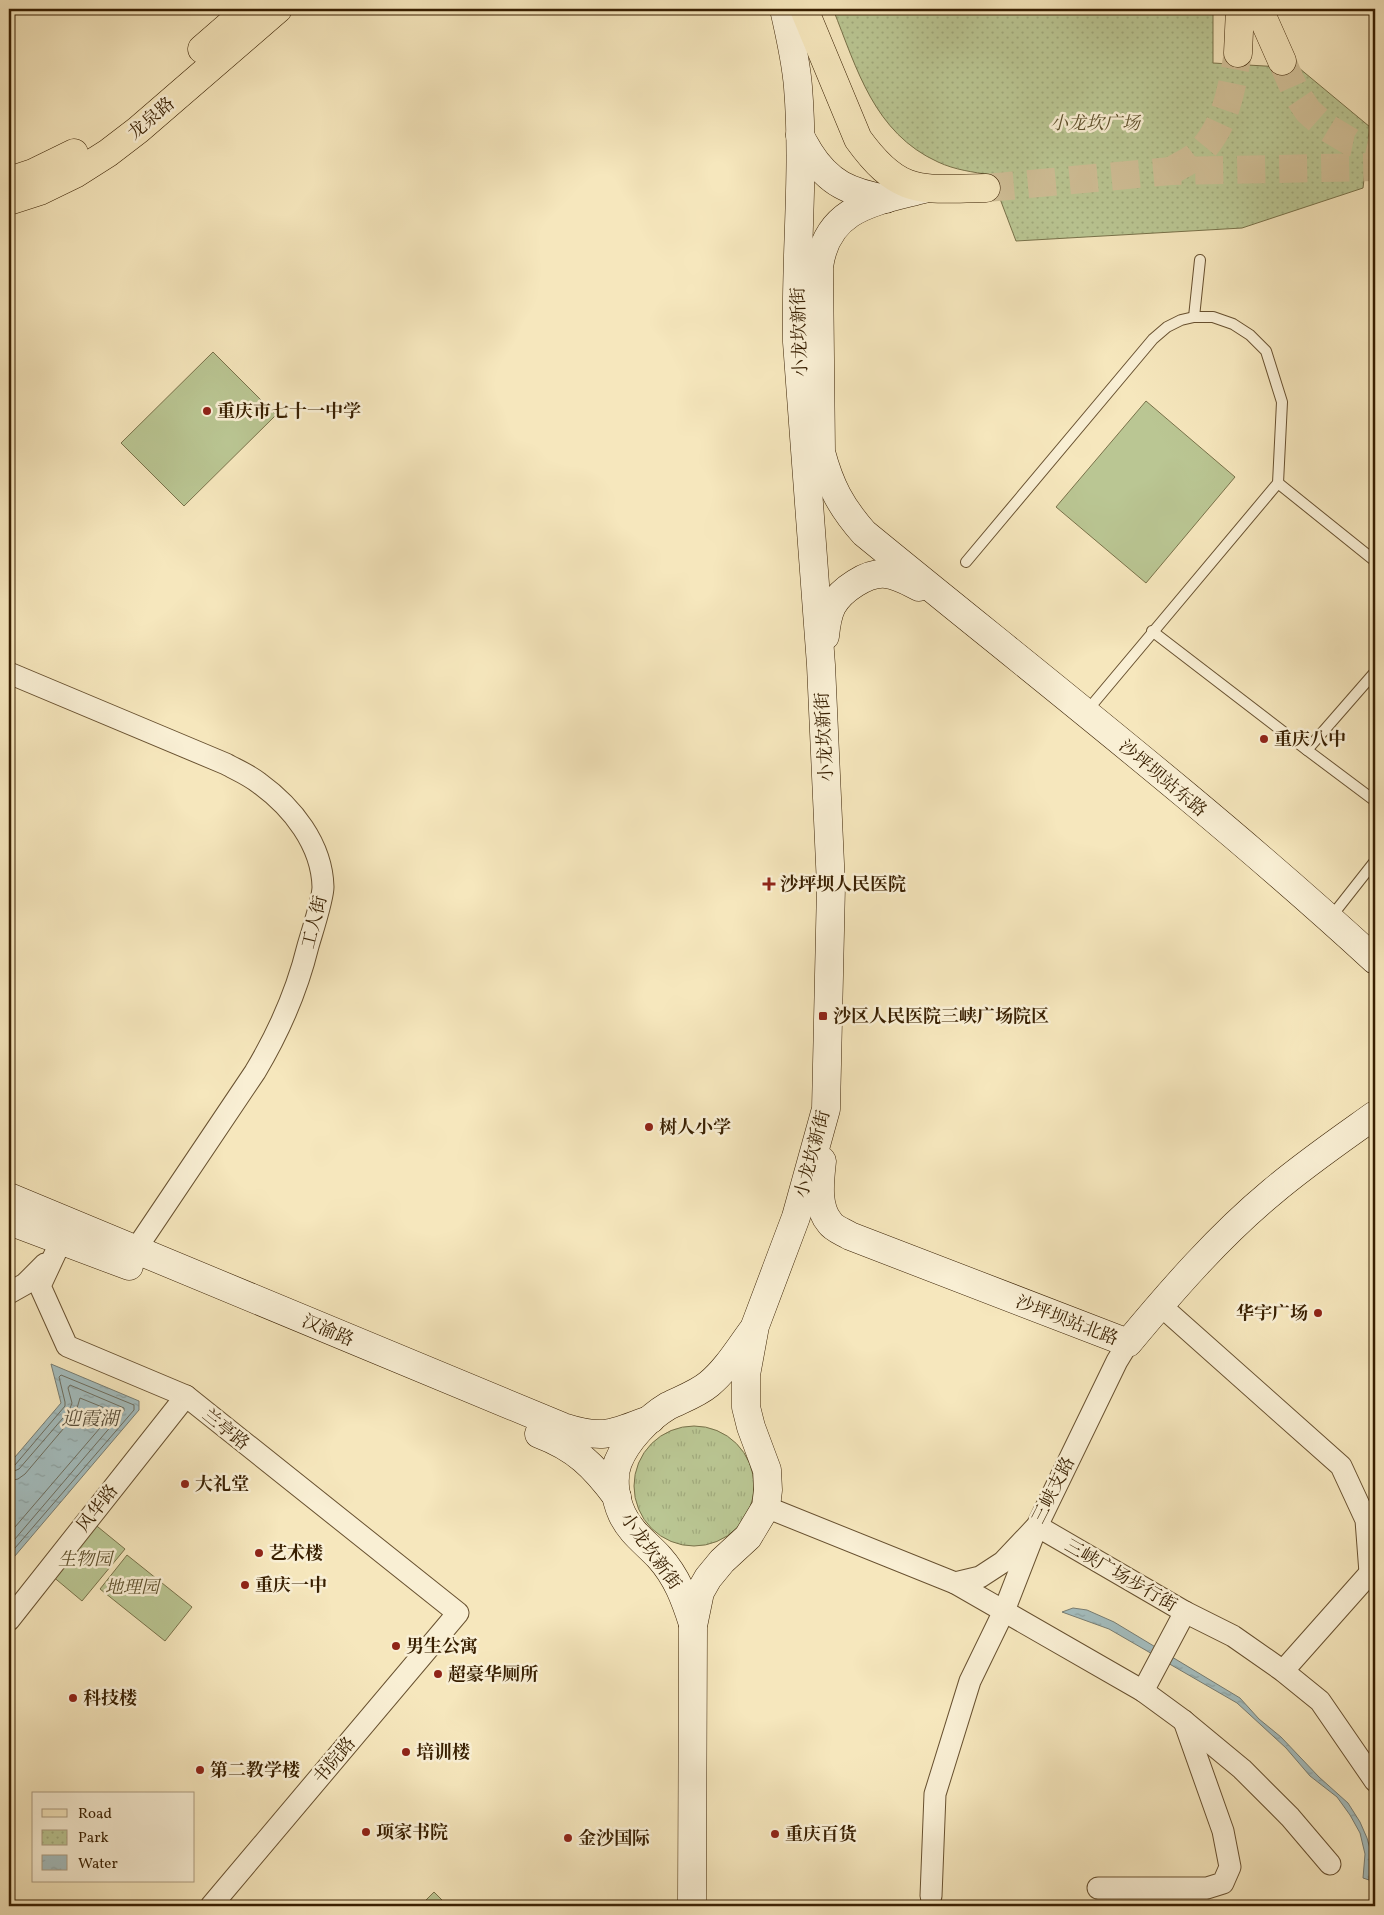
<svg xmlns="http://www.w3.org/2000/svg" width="1384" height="1915" font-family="Vollkorn,'Noto Serif SC',serif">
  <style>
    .grass { fill: url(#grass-tufts); stroke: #79724a }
    .park { fill: url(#park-dots); stroke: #79724a }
    .garden { fill: #bac693; stroke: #79724a }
    .water { fill: url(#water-ripples); stroke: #787d72 }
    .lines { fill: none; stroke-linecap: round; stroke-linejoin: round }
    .shore { stroke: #6e6e5f; stroke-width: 1 }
    .primary-tunnel { stroke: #d0bf97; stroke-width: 28; stroke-dasharray: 28 14; stroke-linecap: butt }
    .lane-casing { stroke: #685130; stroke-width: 12 }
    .street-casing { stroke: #685130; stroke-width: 23 }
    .secondary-casing { stroke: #381f01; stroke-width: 29 }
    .primary-casing { stroke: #381f01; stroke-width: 29 }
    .lane { stroke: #f9efd4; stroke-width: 10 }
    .street { stroke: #f9efd4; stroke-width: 21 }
    .secondary { stroke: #f9efd4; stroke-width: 28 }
    .primary { stroke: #f6e7bd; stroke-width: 28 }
    .poi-dot { fill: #8f2418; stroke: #f9efd4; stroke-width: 2 }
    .labels { text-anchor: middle; stroke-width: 5; stroke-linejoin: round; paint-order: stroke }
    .street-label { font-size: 18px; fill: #381f01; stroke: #f9efd4 }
    .park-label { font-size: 18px; font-style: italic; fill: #5f512d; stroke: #f9efd4 }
    .poi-label { font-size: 18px; font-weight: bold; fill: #381f01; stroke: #f9efd4; text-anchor: start }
    .water-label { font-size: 19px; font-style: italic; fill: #584e39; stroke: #f9efd4 }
  </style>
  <defs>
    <pattern id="grass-tufts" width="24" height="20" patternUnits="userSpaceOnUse" patternTransform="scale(1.25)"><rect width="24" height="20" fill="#bac693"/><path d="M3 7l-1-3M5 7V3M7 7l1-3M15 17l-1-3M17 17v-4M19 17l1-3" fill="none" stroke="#a1aa7d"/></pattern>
    <pattern id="park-dots" width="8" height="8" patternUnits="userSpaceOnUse" patternTransform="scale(1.25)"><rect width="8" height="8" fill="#bac693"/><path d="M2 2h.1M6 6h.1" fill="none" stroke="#a1aa7d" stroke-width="1.8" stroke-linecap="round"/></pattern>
    <pattern id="water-ripples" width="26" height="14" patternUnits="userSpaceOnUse" patternTransform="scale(1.25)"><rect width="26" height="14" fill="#a3bcbd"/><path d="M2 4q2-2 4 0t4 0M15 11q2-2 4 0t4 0" fill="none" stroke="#8da1a1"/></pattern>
  </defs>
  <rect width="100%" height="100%" fill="#f6e7bd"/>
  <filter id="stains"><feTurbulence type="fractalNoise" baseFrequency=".004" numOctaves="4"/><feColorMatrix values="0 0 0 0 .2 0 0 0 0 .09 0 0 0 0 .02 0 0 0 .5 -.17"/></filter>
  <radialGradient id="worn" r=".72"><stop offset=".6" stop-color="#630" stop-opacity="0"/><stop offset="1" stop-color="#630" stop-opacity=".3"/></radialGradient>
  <circle class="grass" cx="694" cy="1486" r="60"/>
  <path class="park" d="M833,9h380v54l86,5 71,59 -7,61 -121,40 -226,13 -25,-66c-18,-3 -36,-5 -53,-13 -64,-29 -81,-93 -105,-153z"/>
  <g class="garden">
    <polygon points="213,352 276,415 184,506 121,443"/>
    <polygon points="1146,401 1235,477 1146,583 1056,507"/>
    <polygon points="87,1518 125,1549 82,1601 45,1570"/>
    <polygon points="127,1555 192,1607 165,1641 100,1589"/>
    <polygon points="434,1892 448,1906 420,1906"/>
  </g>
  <g class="water">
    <polygon points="51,1364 139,1401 139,1410 9,1563 9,1464 61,1403"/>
    <polygon points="1073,1608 1087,1610 1114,1622 1240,1698 1259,1719 1281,1737 1319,1777 1348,1803 1360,1822 1367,1838 1371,1852 1369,1880 1363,1878 1365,1854 1360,1833 1350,1815 1337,1797 1310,1776 1286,1748 1237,1703 1109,1629 1062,1612"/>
  </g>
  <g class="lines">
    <g class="shore">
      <polyline points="9,1467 15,1465 65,1406 65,1402 59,1377 61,1375 134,1405 134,1410 9,1555"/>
      <polyline points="9,1473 19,1469 69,1411 72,1403 68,1388 70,1385 124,1408 124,1411 9,1546"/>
      <polyline points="9,1481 18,1479 25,1474 75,1415 80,1398 112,1411 112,1414 9,1534"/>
    </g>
    <g class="primary-tunnel">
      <polyline points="1282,61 1296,93 1308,111 1326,127 1351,142 1375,147"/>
      <path d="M1171,171c8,-5 19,-10 26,-16 29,-27 34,-65 41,-102"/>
      <polyline points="986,188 1171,171 1375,167"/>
    </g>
    <g class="lane-casing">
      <g id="lane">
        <polyline points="1194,317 1200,260"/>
        <polyline points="1278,483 1375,561"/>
        <polyline points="966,562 1153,339 1167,327 1181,320 1194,317 1213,317 1233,324 1250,335 1266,351 1282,402 1278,483 1086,712"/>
        <polyline points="1152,631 1307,750 1375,672"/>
        <polyline points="1307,750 1375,801"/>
        <polyline points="1331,917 1375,861"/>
      </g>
    </g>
    <g class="street-casing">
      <g id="street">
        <path d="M9,673l217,91c11,6 23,11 33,19 33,24 63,61 64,104 0,12 -11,45 -15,59 -11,45 -29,86 -53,126l-119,177"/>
        <polyline points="61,1241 40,1286 67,1346 186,1396 458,1613 211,1906"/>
        <polyline points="9,1293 25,1284 45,1264"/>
        <polyline points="1160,1305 1341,1466 1366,1520 1370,1573 1375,1578"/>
        <polyline points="766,1507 955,1583 980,1577 1003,1562 1037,1526 1117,1361 1128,1343"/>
        <polyline points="955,1583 1143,1691 1184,1721 1242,1769 1290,1817 1330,1864"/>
        <polyline points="9,1620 186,1396"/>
        <polyline points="1283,1671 1370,1573"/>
        <polyline points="1143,1691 1185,1612"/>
        <polyline points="1098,1888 1207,1888 1223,1883 1230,1867 1223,1831 1184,1721"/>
        <polyline points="931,1896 935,1794 970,1681 1004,1611 1037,1526 1185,1612 1233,1636 1283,1671 1320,1701 1375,1781"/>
      </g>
    </g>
    <g class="secondary-casing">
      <g id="secondary">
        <path d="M800,135c2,6 6,11 9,17 20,32 41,40 77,47"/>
        <path d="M924,189c-50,13 -97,18 -105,78l2,185c9,34 20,55 43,81 172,141 348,277 511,427"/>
        <path d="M825,636c1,-10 2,-20 7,-30 9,-16 35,-34 54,-32 12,1 23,8 33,13"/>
        <path d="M822,1161c-2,19 -6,46 8,62 4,6 14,9 20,13l278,107c44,-53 91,-107 144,-151 33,-28 68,-52 103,-77"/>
        <path d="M9,1197l554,230c41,13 49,7 88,-8"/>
        <polyline points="9,1221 129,1266"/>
        <path d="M539,1434c37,14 55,32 78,63"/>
        <path d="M693,1624c-8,-25 -16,-47 -34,-67 -13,-14 -29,-25 -37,-43 -7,-15 -10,-37 -4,-52 9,-22 30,-44 50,-56 14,-7 29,-12 41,-22 17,-14 29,-34 43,-53"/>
        <path d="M692,1906l1,-280 7,-34 8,-14 14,-17 26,-24 18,-30 2,-17 -1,-20 -16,-43 -5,-20v-32l9,-49 41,-109 30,-108 5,-223 -10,-221 -24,-323c-2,-85 8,-170 1,-255 -2,-26 -8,-52 -14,-78"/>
      </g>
    </g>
    <g class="primary-casing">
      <g id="primary">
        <path d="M804,9l54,130c42,58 63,50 128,49"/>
        <polyline points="1259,9 1282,61"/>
        <polyline points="202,49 248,9"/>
        <polyline points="1238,53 1240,9"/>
        <polyline points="9,181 33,173 74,153"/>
        <polyline points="9,201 40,191 75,174 108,153 138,130 278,9"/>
      </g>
    </g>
    <use href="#lane" class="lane"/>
    <use href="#street" class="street"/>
    <use href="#secondary" class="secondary"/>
    <use href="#primary" class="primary"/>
  </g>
  <g class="poi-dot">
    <circle cx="207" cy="411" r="5"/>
    <circle cx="1264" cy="739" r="5"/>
    <path d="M766.5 876.5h5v5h5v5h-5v5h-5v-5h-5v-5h5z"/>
    <rect x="818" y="1011" width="10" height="10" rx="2.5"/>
    <circle cx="649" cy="1127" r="5"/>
    <circle cx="1318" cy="1313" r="5"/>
    <circle cx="185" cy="1484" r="5"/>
    <circle cx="259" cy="1553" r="5"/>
    <circle cx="245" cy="1585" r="5"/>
    <circle cx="396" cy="1646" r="5"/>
    <circle cx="438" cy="1674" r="5"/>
    <circle cx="73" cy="1698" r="5"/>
    <circle cx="406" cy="1752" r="5"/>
    <circle cx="200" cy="1770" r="5"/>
    <circle cx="366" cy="1832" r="5"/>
    <circle cx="775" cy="1834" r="5"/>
    <circle cx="568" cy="1838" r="5"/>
  </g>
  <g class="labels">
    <g class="street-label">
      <text transform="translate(151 118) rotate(-40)" y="6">龙泉路</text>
      <text transform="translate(799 332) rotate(-92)" y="6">小龙坎新街</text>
      <text transform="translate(824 737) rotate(-93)" y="6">小龙坎新街</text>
      <text transform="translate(1163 778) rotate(40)" y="6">沙坪坝站东路</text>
      <text transform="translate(314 922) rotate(-76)" y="6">工人街</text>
      <text transform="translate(812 1154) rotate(-75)" y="6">小龙坎新街</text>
      <text transform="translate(1067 1320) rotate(21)" y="6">沙坪坝站北路</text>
      <text transform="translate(328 1330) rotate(23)" y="6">汉渝路</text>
      <text transform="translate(226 1429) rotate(39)" y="6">兰亭路</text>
      <text transform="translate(1053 1490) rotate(-63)" y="6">三峡支路</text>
      <text transform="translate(97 1508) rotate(-52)" y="6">风华路</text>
      <text transform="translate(651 1551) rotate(54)" y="6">小龙坎新街</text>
      <text transform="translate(1121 1575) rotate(30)" y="6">三峡广场步行街</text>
      <text transform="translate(334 1760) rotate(-50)" y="6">书院路</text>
    </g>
    <g class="park-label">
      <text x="1095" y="129">小龙坎广场</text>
      <text x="85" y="1565">生物园</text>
      <text x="132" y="1593">地理园</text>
    </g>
    <g class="poi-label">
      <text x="217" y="417">重庆市七十一中学</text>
      <text x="1274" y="745">重庆八中</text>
      <text x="780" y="890">沙坪坝人民医院</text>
      <text x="833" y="1022">沙区人民医院三峡广场院区</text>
      <text x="659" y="1133">树人小学</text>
      <text x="1308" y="1319" text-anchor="end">华宇广场</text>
      <text x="195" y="1490">大礼堂</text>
      <text x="269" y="1559">艺术楼</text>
      <text x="255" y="1591">重庆一中</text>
      <text x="406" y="1652">男生公寓</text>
      <text x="448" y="1680">超豪华厕所</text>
      <text x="83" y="1704">科技楼</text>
      <text x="416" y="1758">培训楼</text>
      <text x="210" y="1776">第二教学楼</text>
      <text x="376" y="1838">项家书院</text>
      <text x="785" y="1840">重庆百货</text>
      <text x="578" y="1844">金沙国际</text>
    </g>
    <g class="water-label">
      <text x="90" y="1425">迎霞湖</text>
    </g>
  </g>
  <rect width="1384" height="1915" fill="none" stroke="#f6e7bd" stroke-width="30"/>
  <rect x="10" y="10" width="1364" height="1895" fill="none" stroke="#381f01" stroke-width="2.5"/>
  <rect x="15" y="15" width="1354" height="1885" fill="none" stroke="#381f01"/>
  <rect x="32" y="1792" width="162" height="90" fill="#f9efd4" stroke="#ac9c80"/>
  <rect x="42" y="1809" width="25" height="8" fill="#f6e7bd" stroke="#ac9c80"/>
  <text x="78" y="1818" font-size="15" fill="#381f01">Road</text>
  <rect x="42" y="1830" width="25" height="15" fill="url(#park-dots)" stroke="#ac9c80"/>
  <text x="78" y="1842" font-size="15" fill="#381f01">Park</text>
  <rect x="42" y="1855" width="25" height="15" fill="url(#water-ripples)" stroke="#ac9c80"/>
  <text x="78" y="1868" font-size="15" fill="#381f01">Water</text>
  <rect width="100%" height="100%" filter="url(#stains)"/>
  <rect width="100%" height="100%" fill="url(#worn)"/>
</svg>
